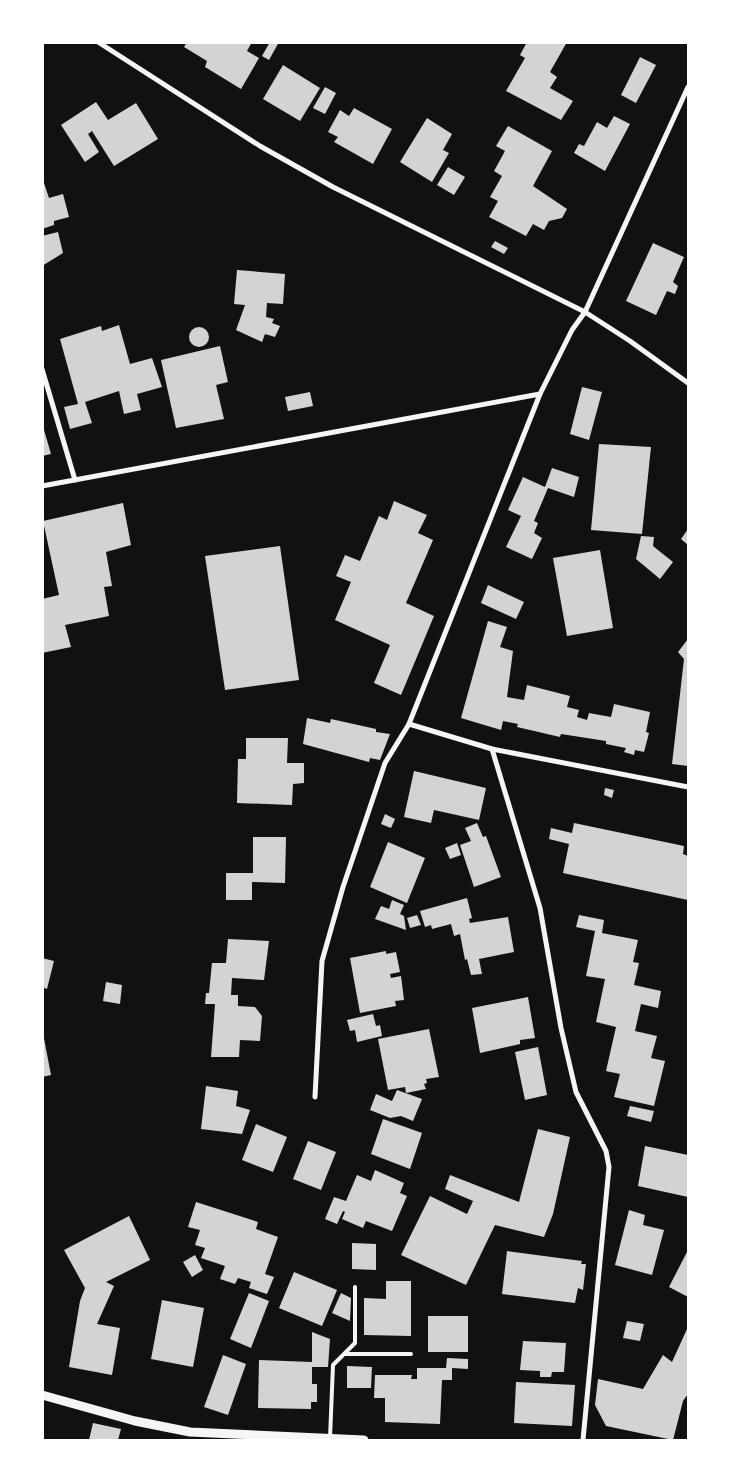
<svg xmlns="http://www.w3.org/2000/svg" width="731" height="1483" font-family="Overpass,sans-serif">
  <style>
    .building { fill: #d3d3d3 }
    .lines { fill: none; stroke-linecap: round; stroke-linejoin: round }
    .service { stroke: #f5f5f5; stroke-width: 4 }
    .minor { stroke: #f5f5f5; stroke-width: 5 }
    .tertiary { stroke: #f5f5f5; stroke-width: 9 }
  </style>
  <rect width="100%" height="100%" fill="#111"/>
  <g class="building">
    <polygon points="187,42 252,42 247,51 259,58 241,89 205,67 207,61 184,47"/>
    <polygon points="270,42 279,42 269,60 262,56"/>
    <polygon points="527,42 567,42 550,72 557,77 550,88 573,101 561,120 506,91 525,58 520,55"/>
    <polygon points="640,57 656,65 636,103 621,95"/>
    <polygon points="283,65 320,88 300,121 263,99"/>
    <polygon points="325,87 336,93 325,114 313,108"/>
    <polygon points="96,102 108,120 136,103 158,139 114,166 92,131 88,134 99,152 85,162 61,125"/>
    <polygon points="354,108 392,129 373,164 334,142 338,137 328,132 340,110 349,116"/>
    <polygon points="614,116 630,124 605,171 574,153 579,144 584,146 597,122 607,128"/>
    <polygon points="427,118 452,134 443,150 449,153 432,182 400,162"/>
    <polygon points="508,126 552,151 533,186 567,209 562,218 549,221 544,230 533,224 526,236 489,217 498,201 490,197 502,176 494,171 505,151 496,146"/>
    <polygon points="448,167 465,177 454,195 437,185"/>
    <polygon points="42,177 49,198 63,194 69,217 54,221 54,225 42,229"/>
    <polygon points="58,232 63,253 42,266 42,236"/>
    <polygon points="495,241 508,248 504,254 491,247"/>
    <polygon points="653,243 684,257 673,282 678,286 675,294 667,291 656,315 626,301"/>
    <polygon points="237,270 285,274 283,304 267,303 266,317 274,319 272,323 280,326 275,337 265,334 262,342 236,330 245,305 234,304"/>
    <polygon points="119,325 130,364 152,358 162,387 137,394 141,410 124,414 119,391 85,402 92,423 70,429 64,407 78,404 60,339 101,326 102,331"/>
    <circle cx="199" cy="337" r="10"/>
    <polygon points="220,346 228,382 216,385 224,419 176,428 161,360"/>
    <polygon points="582,387 602,392 589,440 570,434"/>
    <polygon points="310,392 313,406 288,411 285,397"/>
    <polygon points="42,423 51,454 42,456"/>
    <polygon points="599,444 651,447 642,534 591,530"/>
    <polygon points="552,468 579,477 574,497 548,488 534,521 538,523 534,533 542,538 532,559 506,547 521,516 508,510 523,477 545,487"/>
    <polygon points="394,501 427,515 418,533 433,540 406,603 434,616 401,695 374,683 390,645 335,620 351,582 336,576 345,555 360,561 379,516 387,520"/>
    <polygon points="123,503 131,545 106,552 112,586 104,587 109,616 65,625 71,647 42,653 42,599 59,595 43,521"/>
    <polygon points="688,529 688,545 681,539"/>
    <polygon points="641,536 654,537 653,546 673,562 660,579 636,559"/>
    <polygon points="280,546 299,680 225,690 205,556"/>
    <polygon points="600,550 613,628 567,636 553,558"/>
    <polygon points="488,585 524,602 516,619 481,603"/>
    <polygon points="488,621 507,627 500,647 513,651 507,697 524,700 527,685 570,696 567,707 579,710 577,717 587,720 589,713 611,717 614,704 650,712 646,732 649,733 644,752 635,750 634,755 624,752 626,748 606,744 606,741 561,734 560,737 517,727 518,724 503,721 501,730 461,718"/>
    <polygon points="688,639 688,766 672,764 684,659 678,652"/>
    <polygon points="307,718 330,723 331,719 376,729 376,732 390,734 380,760 370,758 369,762 303,744"/>
    <polygon points="246,738 288,738 287,763 304,763 304,783 293,784 292,805 237,803 238,759 246,759"/>
    <polygon points="414,771 486,788 479,820 434,810 431,823 404,817"/>
    <polygon points="605,788 614,790 612,798 604,795"/>
    <polygon points="385,814 395,819 391,828 381,824"/>
    <polygon points="477,823 483,837 486,836 501,877 474,887 460,845 471,841 465,828"/>
    <polygon points="574,823 684,846 683,854 688,856 688,900 563,873 569,844 549,839 551,828 572,833"/>
    <polygon points="253,837 286,837 285,883 252,882 252,900 226,900 226,873 253,873"/>
    <polygon points="388,842 425,858 407,903 370,887"/>
    <polygon points="457,843 461,855 450,859 445,848"/>
    <polygon points="467,898 472,918 469,919 470,923 508,917 514,952 479,959 482,974 471,975 467,959 465,960 460,934 454,936 451,924 432,929 431,925 425,927 420,911"/>
    <polygon points="392,900 404,905 400,914 404,916 406,930 375,919 381,906 389,909"/>
    <polygon points="417,915 421,925 410,928 407,918"/>
    <polygon points="579,915 604,920 602,933 638,940 633,962 639,963 634,985 661,991 658,1008 641,1004 635,1031 657,1036 651,1058 665,1061 654,1106 614,1097 620,1074 606,1071 616,1027 596,1022 605,979 586,976 595,931 576,927"/>
    <polygon points="228,939 269,941 264,980 232,978 231,995 238,995 238,1006 255,1007 262,1016 260,1041 240,1040 239,1057 211,1057 215,1004 205,1004 206,993 209,993 212,963 226,963"/>
    <polygon points="386,951 386,954 396,952 400,972 390,974 391,978 401,976 404,1000 395,1001 396,1006 360,1013 350,958"/>
    <polygon points="42,958 54,961 47,989 42,987"/>
    <polygon points="106,982 122,985 120,1004 103,1001"/>
    <polygon points="528,997 535,1038 520,1040 520,1044 480,1053 472,1008"/>
    <polygon points="373,1014 376,1026 380,1025 382,1036 357,1042 355,1030 350,1031 347,1020"/>
    <polygon points="42,1028 51,1075 42,1077"/>
    <polygon points="429,1029 439,1077 426,1079 427,1083 424,1084 426,1089 406,1093 405,1087 388,1090 378,1039"/>
    <polygon points="538,1047 547,1095 525,1100 515,1052"/>
    <polygon points="206,1086 238,1091 236,1106 250,1110 242,1134 201,1129"/>
    <polygon points="397,1090 422,1099 413,1121 401,1116 390,1118 370,1110 376,1094 392,1101"/>
    <polygon points="630,1106 654,1111 651,1122 627,1116"/>
    <polygon points="383,1119 422,1133 410,1169 371,1154"/>
    <polygon points="256,1124 287,1137 273,1172 242,1160"/>
    <polygon points="538,1129 570,1137 553,1214 544,1237 495,1225 466,1285 401,1255 430,1196 467,1214 473,1201 445,1189 450,1175 519,1202"/>
    <polygon points="308,1141 336,1152 321,1190 293,1179"/>
    <polygon points="645,1146 688,1155 688,1197 638,1186"/>
    <polygon points="375,1170 404,1183 400,1193 407,1196 392,1231 366,1221 363,1228 342,1219 345,1212 343,1211 337,1224 325,1219 334,1197 346,1201 357,1175 371,1181"/>
    <polygon points="196,1202 258,1222 256,1229 278,1237 265,1274 274,1277 267,1294 249,1288 251,1282 238,1278 235,1284 220,1279 225,1266 201,1258 205,1248 195,1245 200,1230 188,1227"/>
    <polygon points="629,1210 645,1215 643,1225 664,1230 652,1275 615,1265"/>
    <polygon points="129,1216 150,1260 106,1282 114,1286 97,1324 120,1328 112,1375 69,1367 80,1301 85,1288 64,1250"/>
    <polygon points="352,1243 376,1244 376,1270 352,1269"/>
    <polygon points="688,1250 688,1297 669,1287"/>
    <polygon points="507,1251 582,1261 581,1264 586,1264 583,1290 578,1288 575,1303 502,1294"/>
    <polygon points="195,1255 203,1270 192,1277 183,1262"/>
    <polygon points="294,1272 337,1290 322,1326 279,1308"/>
    <polygon points="386,1281 411,1281 411,1336 364,1335 364,1298 386,1299"/>
    <polygon points="249,1293 269,1301 251,1348 230,1339"/>
    <polygon points="341,1293 351,1298 350,1321 332,1313"/>
    <polygon points="162,1300 204,1308 193,1367 151,1359"/>
    <rect x="428" y="1316" width="40" height="36"/>
    <polygon points="627,1321 644,1324 640,1341 623,1338"/>
    <polygon points="687,1329 688,1394 683,1401 673,1440 606,1426 595,1405 598,1379 643,1389 663,1355 672,1362"/>
    <polygon points="312,1332 330,1339 328,1367 312,1367 312,1384 317,1384 317,1402 311,1402 311,1409 258,1408 259,1360 312,1362"/>
    <polygon points="523,1341 566,1343 564,1372 552,1372 551,1377 540,1377 540,1371 520,1370"/>
    <polygon points="223,1355 246,1364 228,1415 204,1407"/>
    <polygon points="447,1358 468,1359 468,1369 452,1368 452,1380 442,1380 440,1424 385,1422 385,1398 374,1398 375,1375 412,1375 411,1379 417,1379 417,1368 446,1368"/>
    <polygon points="347,1366 372,1367 371,1388 347,1388"/>
    <polygon points="516,1382 575,1385 572,1426 514,1423"/>
    <polygon points="93,1423 121,1429 118,1440 89,1440"/>
  </g>
  <g class="lines">
    <g class="service">
      <polyline points="345,1354 411,1354"/>
      <polyline points="330,1438 333,1365 355,1343 355,1287"/>
    </g>
    <g class="minor">
      <polyline points="98,42 260,146 333,187 585,312 630,341 688,383"/>
      <polyline points="688,87 585,312 572,330 540,394 409,724 492,749 688,787"/>
      <polyline points="42,369 75,480"/>
      <polyline points="42,486 540,394"/>
      <polyline points="492,749 540,908 561,1028 576,1092 606,1151 609,1167 583,1440"/>
      <polyline points="315,1097 322,961 343,887 385,763 409,724"/>
    </g>
    <polyline class="tertiary" points="42,1395 135,1421 190,1432 364,1440"/>
  </g>
  <rect width="731" height="1483" fill="none" stroke="#ffffff" stroke-width="88"/>
</svg>
